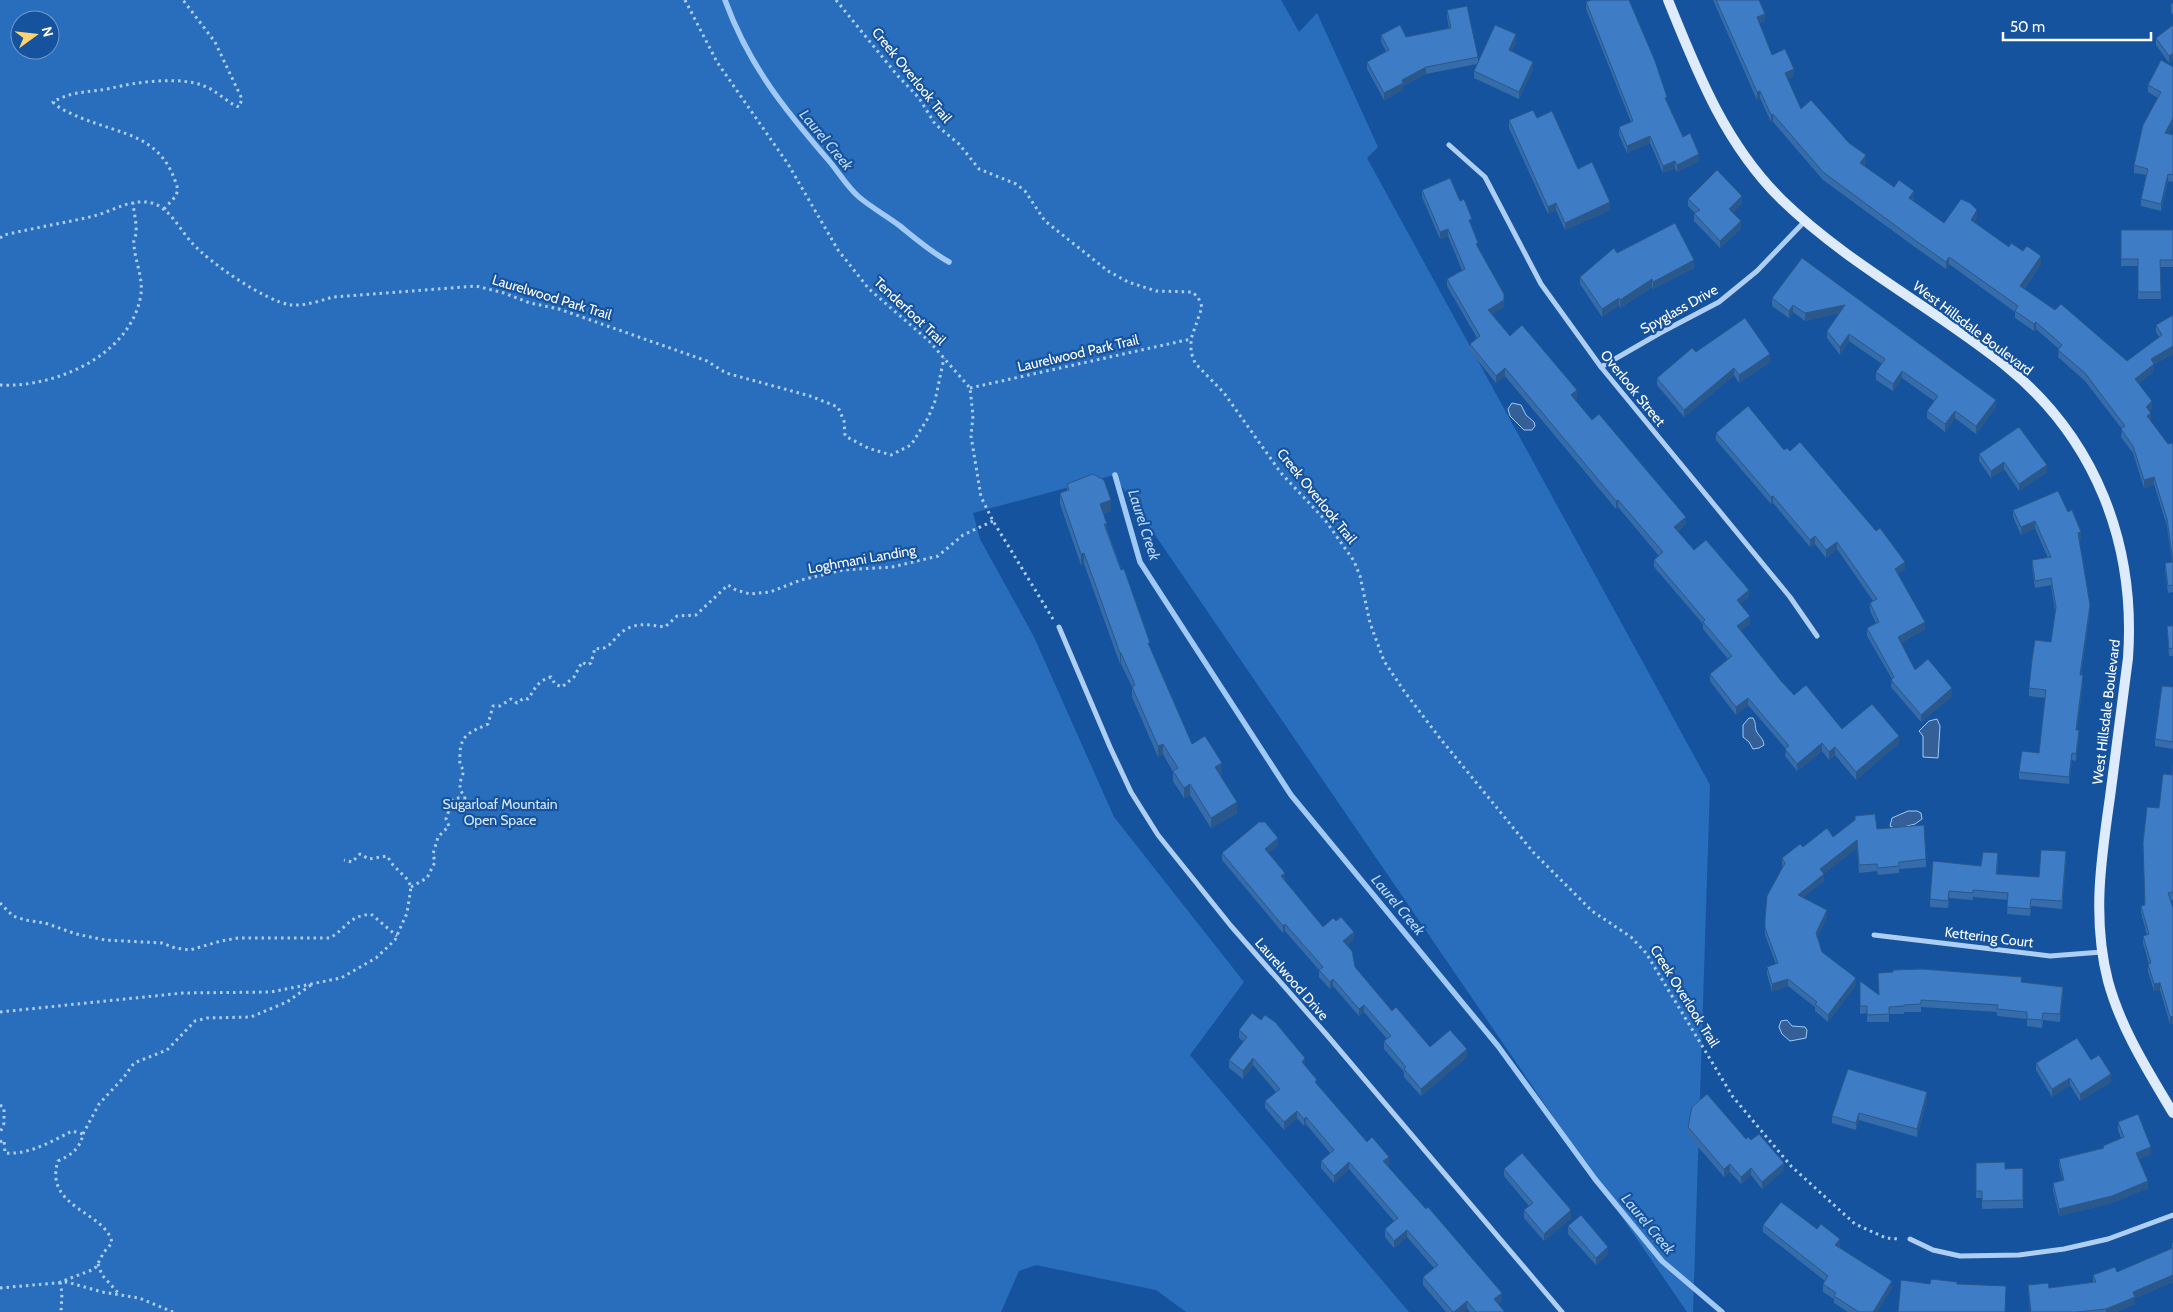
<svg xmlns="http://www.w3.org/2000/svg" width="2173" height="1312" font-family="Cabin,sans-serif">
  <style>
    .green { fill: #296ebc; fill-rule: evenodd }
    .water { fill: #346097; stroke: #a0c9f6 }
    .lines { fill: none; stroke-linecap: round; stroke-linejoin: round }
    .stream { stroke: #a0c9f6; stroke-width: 5.5 }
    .path { stroke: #aecef3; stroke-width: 3; stroke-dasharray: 2.5 4; stroke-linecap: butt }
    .minor { stroke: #aecef3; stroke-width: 5 }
    .secondary { stroke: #ddebfd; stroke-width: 10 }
    .wall { fill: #356ca9 }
    .shaded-wall { fill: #2b588a }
    .building { fill: #3e7dc5; stroke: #2b588a }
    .labels { text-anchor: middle; stroke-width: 4.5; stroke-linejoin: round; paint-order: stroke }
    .street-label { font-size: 14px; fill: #fff; stroke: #16539e }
    .park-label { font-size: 14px; fill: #d6e8fd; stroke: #16539e }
    .water-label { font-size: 15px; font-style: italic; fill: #bbd8f9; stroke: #16539e }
  </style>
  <rect width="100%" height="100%" fill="#16539e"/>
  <path class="green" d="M0,0h1281l18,32 18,-19 61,134 -11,11 343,627 -17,527h-6l-573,-837 -141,38 7,26 54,98 80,180 130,165 -54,73 219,257h-223l-30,-22 -120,-25 -17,6 -18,41h-1001zM20,20h30v30h-30z"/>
  <g class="water">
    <polygon points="1512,403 1521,405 1526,415 1534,422 1535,426 1532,430 1524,430 1510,416 1508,409"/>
    <path d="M1749,718h4c3,5 2,8 3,12 2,6 7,7 8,15l-5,3 -6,1 -4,-7 -6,-5v-12z"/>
    <polygon points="1937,719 1940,726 1938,758 1923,757 1923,736 1919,731 1929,721"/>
    <polygon points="1908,811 1917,811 1921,813 1922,819 1915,824 1896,829 1890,826 1892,818"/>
    <polygon points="1787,1020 1792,1026 1805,1027 1807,1030 1806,1038 1790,1041 1782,1034 1779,1027 1781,1021"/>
  </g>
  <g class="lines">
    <g class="stream">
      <path d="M725,0c24,66 60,110 105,162 10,12 17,25 29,35 13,11 28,19 41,29 16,13 31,26 49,36"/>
      <polyline points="1115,475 1140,562 1291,795 1498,1046 1595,1179 1662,1261 1722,1312"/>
    </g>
    <g class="path">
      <polyline points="685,0 717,62 788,164 838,250 869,289 929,341 970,388 973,416 971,436 981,497 993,521 1053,619"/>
      <polyline points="836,0 897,75 919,98 935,124 959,144 979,169 1016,184 1025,191 1045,221 1108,271 1128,282 1156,291 1192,292 1198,297 1202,307 1191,339 1191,352 1195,363 1224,393 1281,473 1325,520 1354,561 1360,576 1370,623 1384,661 1404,691 1439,737 1533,852 1592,911 1631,937 1646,953 1733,1097 1791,1166 1855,1224 1886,1238 1899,1239"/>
      <path d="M164,209l11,-12 3,-7c-15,-56 -54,-54 -99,-73 -9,-4 -20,-8 -26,-15 20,-12 37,-9 59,-14 24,-6 69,-12 92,-2 11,4 20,13 30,19l5,2 3,-8 -27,-57 -32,-42"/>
      <path d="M0,238l4,-3c30,-7 60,-12 90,-19 19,-5 37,-18 58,-13 18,5 28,27 40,40 18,20 73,58 99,62 14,1 29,-4 42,-8l143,-11 28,7 26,10 29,6 148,52 19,12 84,23 28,11 6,14 1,15 23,12 23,7 20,-10 17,-27 7,-17 9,-43"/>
      <path d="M0,385c55,3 132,-30 141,-91 2,-17 -6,-33 -7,-49 -1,-4 1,-7 2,-11 1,-10 -2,-21 -3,-31"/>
      <polyline points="970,388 1191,339"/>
      <path d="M411,887l16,-9 8,-16 -2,-8 5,-17 11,-11 -3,-7 6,-18 3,-3h10c-7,-11 -6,-14 -1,-27 -4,-6 -5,-9 -4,-16 0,-21 11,-23 28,-31l5,-18h7l11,-7 6,4 7,-5 4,1c7,-10 9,-18 23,-22l4,7 7,3 12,-10 8,-15 5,3 4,-2 4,-15c15,4 19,-12 30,-18 12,-8 26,-5 40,-3l12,-11 19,-1 32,-30 8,5 14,4 20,-2 31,-12 42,-10 49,-3 46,-11 25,-21 30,-14"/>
      <path d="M0,903l13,13 12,4 20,3 31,11 29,6 57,3 13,5 15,2 31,-9 17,-3h92c18,-11 17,-21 41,-24l26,22"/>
      <polyline points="0,1012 183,993 271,992 341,978 376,958 395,940 407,913 411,887 408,880 393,865 387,856 369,859 360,854 352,862 344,860"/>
      <polyline points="0,1105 4,1108 4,1123 0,1133"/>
      <polyline points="83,1134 99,1104 124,1077 134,1063 167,1050 195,1021 207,1018 251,1017 287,1002 311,985"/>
      <path d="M0,1142l4,-2 1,13c23,2 46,-11 67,-22l11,3c-3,15 -12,21 -25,27 -15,47 49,51 54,82l-8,9 -8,15 -4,3 -32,12"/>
      <polyline points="98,1264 102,1275 120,1295"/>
      <polyline points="60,1282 62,1293 61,1312"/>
      <polyline points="0,1288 67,1282 102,1292 139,1298 173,1312"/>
    </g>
    <g class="minor">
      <polyline points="1449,145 1485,177 1541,284 1601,367 1790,597 1817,636"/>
      <polyline points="1601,367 1660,333 1719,302 1757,271 1805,221"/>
      <polyline points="1059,627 1110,747 1131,792 1158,835 1231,926 1326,1034 1562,1312"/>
      <polyline points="1874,935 2050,956 2102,952"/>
      <polyline points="1910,1239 1933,1250 1960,1256 2019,1255 2064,1249 2108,1239 2173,1215"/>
    </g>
    <path class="secondary" d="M1668,0c29,72 57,144 114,200 67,65 152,108 224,166 90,73 130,178 122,292 -6,46 -12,92 -18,139 -9,62 -18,122 -2,184 13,48 40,90 65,132"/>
  </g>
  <g class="wall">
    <polygon points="1713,0 1759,0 1765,21 1759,23 1772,55 1794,76 1787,79 1801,109 1866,162 1864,166 1894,187 1914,198 1913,201 1944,223 1977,217 1974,222 2009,247 2041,264 2024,289 2127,361 2159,337 2156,332 2156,325 2173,315 2173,354 2154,364 2154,371 2139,383 2152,409 2149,411 2150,421 2168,444 2173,447 2173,592 2168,593 2165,570 2165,563 2172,562 2167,526 2154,484 2144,488 2133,453 2121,437 2122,429 2085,381 2058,357 2059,349 2036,329 2034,331 2015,318 2015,312 1949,264 1946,269 1919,250 1823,180 1773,122 1771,122 1760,98 1757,100"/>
    <polygon points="1586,2 1667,104 1683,137 1699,161 1677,172 1675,168 1663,173 1650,143 1627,153 1619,135 1619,127 1631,122 1586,9"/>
    <polygon points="2173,3 2173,15 2171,12 2171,4"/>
    <polygon points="1447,10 1478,57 1478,63 1516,42 1511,52 1533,69 1519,99 1474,78 1474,71 1477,64 1426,74 1403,86 1403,90 1384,100 1367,69 1367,62 1386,51 1381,42 1381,35 1406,37 1449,28 1447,17"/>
    <polygon points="2173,25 2173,60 2169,63 2156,45 2156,38"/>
    <polygon points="2173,67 2173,125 2168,134 2173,135 2173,182 2168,181 2161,211 2141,206 2141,199 2146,175 2134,173 2134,165 2158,98 2148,92 2148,85"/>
    <polygon points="1537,118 1578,169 1610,210 1565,230 1556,210 1548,214 1509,128 1509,120"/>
    <polygon points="1422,190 1460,201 1471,226 1478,249 1504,307 1492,314 1510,336 1577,397 1575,399 1592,420 1686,524 1678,531 1694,550 1749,597 1740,604 1750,623 1741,631 1781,681 1794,695 1842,729 1899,743 1856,780 1835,755 1829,760 1822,751 1797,771 1785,756 1786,749 1748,705 1736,715 1710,681 1710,674 1728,659 1703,629 1703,624 1654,567 1654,560 1659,556 1618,507 1616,509 1505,376 1496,383 1470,351 1470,344 1477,338 1447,286 1447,279 1462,270 1448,236 1440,239 1422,197"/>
    <polygon points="1688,199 1742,204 1733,212 1741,228 1720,248 1694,221 1694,213 1695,213 1688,206"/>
    <polygon points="2121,230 2173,230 2173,267 2160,267 2161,299 2138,299 2138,266 2121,266"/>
    <polygon points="1617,253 1694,268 1653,289 1652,287 1620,308 1619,305 1602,317 1580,284 1580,277"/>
    <polygon points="1802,258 1996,407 1976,434 1955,418 1945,432 1927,418 1927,411 1934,401 1902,378 1893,391 1876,380 1876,372 1882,364 1849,341 1840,355 1827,338 1827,331 1839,313 1805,321 1793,312 1789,318 1772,306 1772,298"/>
    <polygon points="1696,352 1770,362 1739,383 1734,375 1684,417 1657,385 1657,378"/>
    <polygon points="1716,433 1784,450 1905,569 1898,574 1925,629 1901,643 1915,670 1952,696 1921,722 1891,687 1892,679 1867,636 1867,628 1876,623 1870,611 1870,603 1873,601 1837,549 1826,558 1815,544 1810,547 1773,503 1771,504 1716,440"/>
    <polygon points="1979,454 2047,472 2019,491 2004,469 1991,478 1979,461"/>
    <polygon points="1067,484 1111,511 1103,514 1107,530 1150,649 1192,744 1222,774 1220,775 1237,813 1211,828 1190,795 1184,798 1173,781 1173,772 1163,754 1158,757 1132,697 1132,687 1121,664 1120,664 1084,564 1081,565 1060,504 1060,493 1067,490"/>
    <polygon points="2013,510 2081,539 2079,540 2090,612 2081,675 2083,682 2077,730 2079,737 2076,761 2072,760 2069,784 2019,779 2019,772 2039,753 2045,698 2029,696 2029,688 2051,642 2055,611 2051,585 2035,588 2032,567 2032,560 2048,558 2035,528 2021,535 2013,517"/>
    <polygon points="2167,626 2173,626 2173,656 2169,656"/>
    <polygon points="2173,687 2173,749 2155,746 2155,739"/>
    <polygon points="2173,765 2173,900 2171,900 2173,908 2173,1023 2170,1024 2160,990 2154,991 2148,971 2148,964 2149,964 2143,943 2143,936 2147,935 2141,913 2141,906 2144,905 2159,808 2172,775"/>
    <polygon points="1855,816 1926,859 1926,867 1899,869 1899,873 1878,875 1877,871 1859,873 1857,848 1823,874 1824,881 1803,897 1827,917 1817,937 1822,952 1856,985 1828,1022 1815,1011 1815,1007 1788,986 1772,992 1767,974 1767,967 1776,964 1765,935 1765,919 1783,867 1782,866 1782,858 1803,847 1833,837 1855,821"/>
    <polygon points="1278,845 1268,853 1284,880 1323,927 1354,939 1347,945 1355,967 1392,1011 1430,1047 1467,1057 1421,1096 1404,1077 1404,1072 1384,1049 1384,1041 1387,1039 1364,1012 1359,1016 1333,986 1330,989 1319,977 1319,970 1285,931 1283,933 1222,860 1222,853"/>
    <polygon points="2066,859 2062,909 2031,906 2030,916 2007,914 2008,900 1973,897 1973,900 1949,898 1948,908 1930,907 1930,899 1981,866 1998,861 1997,874 2039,877"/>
    <polygon points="1860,981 1879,995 2022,982 2063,994 2060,1022 2043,1020 2042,1028 2027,1026 2027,1019 1997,1016 1997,1012 1921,1007 1921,1012 1904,1012 1904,1014 1889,1014 1889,1022 1867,1022 1867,1013 1860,1014"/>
    <polygon points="1239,1030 1305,1066 1317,1085 1367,1142 1389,1164 1387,1166 1502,1300 1498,1304 1505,1312 1470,1312 1467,1308 1463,1312 1446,1312 1423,1285 1423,1277 1434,1268 1407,1237 1394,1248 1385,1237 1385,1229 1394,1221 1349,1169 1334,1183 1321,1168 1321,1161 1330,1153 1306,1124 1304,1126 1297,1118 1284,1130 1265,1108 1265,1101 1276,1092 1253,1065 1243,1079 1229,1068 1229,1060 1244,1042 1239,1038"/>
    <polygon points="2091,1060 2111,1082 2080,1101 2070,1085 2052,1097 2036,1070 2036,1063"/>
    <polygon points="1927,1099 1917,1137 1859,1120 1856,1130 1832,1123 1832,1116"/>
    <polygon points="2118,1122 2151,1154 2139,1159 2148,1188 2112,1203 2059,1216 2053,1190 2053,1183 2063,1180 2059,1166 2059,1159 2103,1148 2103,1146 2121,1138 2118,1130"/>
    <polygon points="1688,1127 1751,1140 1784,1170 1762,1189 1751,1175 1741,1184 1730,1172 1724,1177 1688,1135"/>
    <polygon points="1976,1163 2005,1169 2023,1168 2023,1208 1982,1209 1982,1198 1976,1198"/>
    <polygon points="1504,1169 1571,1218 1544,1241 1524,1218 1524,1210 1529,1206 1504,1176"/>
    <polygon points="1763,1225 1817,1229 1840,1246 1839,1247 1892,1288 1877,1312 1848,1312 1834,1303 1834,1299 1823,1292 1823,1284 1825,1281 1763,1232"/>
    <polygon points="1568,1226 1608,1254 1596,1265 1568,1234"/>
    <polygon points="2172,1243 2173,1243 2173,1282 2135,1298 2135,1304 2116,1312 2030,1312 2028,1285 2049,1288 2093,1282 2093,1275 2117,1272 2172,1248"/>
  </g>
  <g class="shaded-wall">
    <polygon points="1765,14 1765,21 1757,24 1757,17"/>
    <polygon points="1516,34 1516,42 1509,58 1509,50"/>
    <polygon points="2173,53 2173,60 2169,63 2169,56"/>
    <polygon points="1533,62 1533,69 1519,99 1519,92"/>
    <polygon points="1426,67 1426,74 1403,86 1403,90 1384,100 1384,93 1402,80"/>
    <polygon points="1794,69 1794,76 1785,80 1785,73"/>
    <polygon points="1760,91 1760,98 1757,100 1757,92"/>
    <polygon points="1773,114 1773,122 1771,122 1771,115"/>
    <polygon points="2173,118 2173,125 2165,140 2165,133"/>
    <polygon points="1650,136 1650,143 1627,153 1627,146"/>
    <polygon points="1699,154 1699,161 1677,172 1677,165"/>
    <polygon points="1866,155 1866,162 1860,170 1860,163"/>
    <polygon points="1675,161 1675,168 1663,173 1663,166"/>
    <polygon points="2168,174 2168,181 2161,211 2161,204"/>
    <polygon points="1914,191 1914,198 1909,206 1909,198"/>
    <polygon points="1742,196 1742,204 1729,216 1729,209"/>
    <polygon points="1610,202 1610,210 1565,230 1565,223"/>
    <polygon points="1556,203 1556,210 1548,214 1548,207"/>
    <polygon points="1977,210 1977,217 1971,227 1971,220"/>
    <polygon points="1741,221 1741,228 1720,248 1720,241"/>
    <polygon points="1448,229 1448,236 1440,239 1440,232"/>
    <polygon points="2041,256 2041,264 2020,294 2020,286"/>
    <polygon points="1949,257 1949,264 1946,269 1946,262"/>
    <polygon points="1694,260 1694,268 1653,289 1653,282"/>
    <polygon points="1652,279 1652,287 1620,308 1620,300"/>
    <polygon points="1619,298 1619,305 1602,317 1602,309"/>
    <polygon points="1504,300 1504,307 1488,317 1488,310"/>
    <polygon points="1793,305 1793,312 1789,318 1789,311"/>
    <polygon points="1845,305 1845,312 1805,321 1805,313"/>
    <polygon points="2036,322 2036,329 2034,331 2034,324"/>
    <polygon points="1849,334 1849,341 1840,355 1840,347"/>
    <polygon points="2173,346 2173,354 2154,364 2154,371 2135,386 2135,379 2151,359"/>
    <polygon points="1770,354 1770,362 1739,383 1739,375"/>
    <polygon points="1505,368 1505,376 1496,383 1496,376"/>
    <polygon points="1734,368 1734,375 1684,417 1684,410"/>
    <polygon points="1902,371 1902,378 1893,391 1893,384"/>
    <polygon points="1577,390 1577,397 1571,402 1571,395"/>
    <polygon points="1996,400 1996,407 1976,434 1976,426"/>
    <polygon points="2152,401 2152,409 2146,414 2146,407"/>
    <polygon points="1955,411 1955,418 1945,432 1945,424"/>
    <polygon points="2151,413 2151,420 2147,423 2147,416"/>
    <polygon points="2004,462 2004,469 1991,478 1991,471"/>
    <polygon points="2047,465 2047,472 2019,491 2019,484"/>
    <polygon points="2154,477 2154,484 2144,488 2144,480"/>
    <polygon points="1773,496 1773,503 1771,504 1771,497"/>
    <polygon points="1111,500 1111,511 1100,515 1100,504"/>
    <polygon points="1618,500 1618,507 1616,509 1616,501"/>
    <polygon points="1686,517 1686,524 1674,534 1674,527"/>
    <polygon points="2035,521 2035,528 2021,535 2021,527"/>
    <polygon points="2081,532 2081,539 2078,541 2078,533"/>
    <polygon points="1815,536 1815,544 1810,547 1810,540"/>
    <polygon points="1837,542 1837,549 1826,558 1826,550"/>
    <polygon points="1084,553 1084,564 1081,565 1081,554"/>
    <polygon points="1905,562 1905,569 1895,576 1895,569"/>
    <polygon points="1749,590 1749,597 1737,607 1737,600"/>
    <polygon points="2090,605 2090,612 2080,682 2080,675"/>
    <polygon points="1750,616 1750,623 1737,634 1737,626"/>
    <polygon points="1925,622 1925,629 1898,645 1898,637"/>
    <rect x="1120" y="653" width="1" height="11"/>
    <polygon points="2083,675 2083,682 2076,737 2076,730"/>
    <polygon points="1952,688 1952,696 1921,722 1921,715"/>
    <polygon points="1748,698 1748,705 1736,715 1736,707"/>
    <polygon points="2079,730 2079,737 2076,761 2076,754"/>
    <polygon points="1899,736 1899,743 1856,780 1856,772"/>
    <polygon points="1822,743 1822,751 1797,771 1797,764"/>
    <polygon points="1163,744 1163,754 1158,757 1158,746"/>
    <polygon points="1835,747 1835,755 1829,760 1829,752"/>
    <polygon points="2072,753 2072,760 2069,784 2069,777"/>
    <polygon points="1222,763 1222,774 1215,778 1215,767"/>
    <polygon points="1190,784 1190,795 1184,798 1184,788"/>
    <polygon points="1237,802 1237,813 1211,828 1211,818"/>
    <polygon points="1278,838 1278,845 1265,856 1265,849"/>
    <polygon points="1857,840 1857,848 1820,877 1820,869"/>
    <polygon points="1285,873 1285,880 1281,883 1281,876"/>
    <polygon points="1824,874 1824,881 1798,902 1798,895"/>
    <polygon points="1827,910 1827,917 1816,940 1816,933"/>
    <polygon points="1285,924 1285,931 1283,933 1283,926"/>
    <polygon points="1354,932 1354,939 1343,948 1343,941"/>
    <polygon points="1856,978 1856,985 1828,1022 1828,1015"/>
    <polygon points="1333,979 1333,986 1330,989 1330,982"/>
    <polygon points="1788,979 1788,986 1772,992 1772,984"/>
    <polygon points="2160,983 2160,990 2154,991 2154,984"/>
    <polygon points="2063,987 2063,994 2060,1022 2060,1014"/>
    <polygon points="1364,1005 1364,1012 1359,1016 1359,1009"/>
    <polygon points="2173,1016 2173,1023 2170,1024 2170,1017"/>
    <polygon points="1467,1049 1467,1057 1421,1096 1421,1089"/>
    <polygon points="1253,1058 1253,1065 1243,1079 1243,1071"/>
    <polygon points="1305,1058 1305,1066 1302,1062"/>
    <polygon points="2111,1074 2111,1082 2080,1101 2080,1094"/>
    <polygon points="2070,1078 2070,1085 2052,1097 2052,1089"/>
    <polygon points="1927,1092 1927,1099 1917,1137 1917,1129"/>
    <polygon points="1297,1111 1297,1118 1284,1130 1284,1122"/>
    <polygon points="1859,1113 1859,1120 1856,1130 1856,1123"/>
    <polygon points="1306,1117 1306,1124 1304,1126 1304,1119"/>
    <polygon points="2151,1147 2151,1154 2136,1161 2136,1153"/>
    <polygon points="1389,1157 1389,1164 1383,1169 1383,1161"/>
    <polygon points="1349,1162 1349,1169 1334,1183 1334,1176"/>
    <polygon points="1784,1163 1784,1170 1762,1189 1762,1182"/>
    <polygon points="1730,1164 1730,1172 1724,1177 1724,1169"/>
    <polygon points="1751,1168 1751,1175 1741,1184 1741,1177"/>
    <polygon points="2148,1181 2148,1188 2112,1203 2059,1216 2059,1209"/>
    <polygon points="1571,1210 1571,1218 1544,1241 1544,1234"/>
    <polygon points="1407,1230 1407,1237 1394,1248 1394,1241"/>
    <polygon points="1840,1239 1840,1246 1835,1252 1835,1245"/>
    <polygon points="1608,1247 1608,1254 1596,1265 1596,1258"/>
    <polygon points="2173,1275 2173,1282 2135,1298 2135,1304 2116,1312 2106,1312 2106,1309 2133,1292"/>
    <polygon points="1892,1281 1892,1288 1877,1312 1873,1312"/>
    <polygon points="1502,1293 1502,1300 1494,1307 1494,1299"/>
    <polygon points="1467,1301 1467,1308 1463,1312 1454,1312"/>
  </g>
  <g class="building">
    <polygon points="1591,0 1629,0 1655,61 1667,97 1665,98 1683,137 1690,133 1699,154 1677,165 1675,161 1663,166 1650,136 1627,146 1619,127 1633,121 1586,2"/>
    <polygon points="1716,0 1759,0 1765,14 1757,17 1772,55 1785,49 1794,69 1785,73 1801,109 1811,100 1849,143 1866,155 1860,163 1894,187 1899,180 1914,191 1909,198 1944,223 1961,199 1970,203 1977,210 1971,220 2009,247 2011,243 2023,251 2027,246 2041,256 2020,286 2055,310 2061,304 2127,361 2162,335 2156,325 2173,315 2173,346 2151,359 2154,364 2135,379 2152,401 2146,407 2151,413 2147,416 2168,444 2172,443 2173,447 2173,585 2168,586 2165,563 2173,562 2167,519 2154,477 2144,480 2133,446 2121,429 2125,426 2085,373 2058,350 2062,345 2036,322 2034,324 2015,311 2018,306 1949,257 1946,262 1919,243 1823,172 1773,114 1771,115 1760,91 1757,92"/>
    <polygon points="1467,6 1478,57 1426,67 1402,80 1403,83 1384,93 1367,62 1389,50 1381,35 1400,25 1406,37 1451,28 1447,10"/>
    <polygon points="1495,25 1516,34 1509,50 1533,62 1519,92 1474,71"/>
    <polygon points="2173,25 2173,53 2169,56 2156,38"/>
    <polygon points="2161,60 2173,67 2173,118 2165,133 2173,135 2173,175 2168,174 2161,204 2141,199 2148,169 2134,165 2143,125 2161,92 2148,85"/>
    <polygon points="1533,110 1537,118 1552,111 1578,169 1592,162 1610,202 1565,223 1556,203 1548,207 1509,120"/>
    <polygon points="1717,170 1742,196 1729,209 1741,221 1720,241 1694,213 1700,210 1688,199"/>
    <polygon points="1450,178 1460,201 1464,199 1472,219 1469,220 1478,243 1476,244 1504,294 1504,300 1488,310 1510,336 1522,325 1577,390 1571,395 1592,420 1599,414 1686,517 1674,527 1694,550 1706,540 1749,590 1737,600 1750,616 1737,626 1781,681 1794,695 1806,685 1842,729 1872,704 1899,736 1856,772 1835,747 1829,752 1822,743 1797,764 1785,749 1789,746 1748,698 1736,707 1710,674 1732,656 1703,622 1705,620 1654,560 1663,552 1618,500 1616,501 1505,368 1496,376 1470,344 1480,336 1447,279 1465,269 1448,229 1440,232 1422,190"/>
    <polygon points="1675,223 1694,260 1653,282 1652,279 1620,300 1619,298 1602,309 1580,277 1614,248 1617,253"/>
    <polygon points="2121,230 2173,230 2173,260 2160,260 2161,292 2138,292 2138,259 2121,259"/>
    <polygon points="1802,258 1996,400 1976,426 1955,411 1945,424 1927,411 1938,396 1902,371 1893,384 1876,372 1885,359 1849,334 1840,347 1827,331 1845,305 1805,313 1793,305 1789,311 1772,298"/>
    <polygon points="1745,318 1770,354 1739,375 1734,368 1684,410 1657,378 1692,348 1696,352"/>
    <polygon points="1748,406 1784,450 1787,448 1790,451 1800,442 1876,531 1880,528 1905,562 1895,569 1925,622 1898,637 1915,670 1928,659 1952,688 1921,715 1891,680 1894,677 1867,628 1879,622 1870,603 1877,599 1837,542 1826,550 1815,536 1810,540 1773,496 1771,497 1716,433"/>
    <polygon points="2019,427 2047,465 2019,484 2004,462 1991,471 1979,454"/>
    <polygon points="1093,474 1104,480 1111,500 1100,504 1107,524 1104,524 1121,570 1124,569 1150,643 1148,643 1192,744 1205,736 1222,763 1215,767 1237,802 1211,818 1190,784 1184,788 1173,771 1178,768 1163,744 1158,746 1132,687 1135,685 1121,653 1120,653 1084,553 1081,554 1060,493 1069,490 1067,484"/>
    <polygon points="2058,491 2068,512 2072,510 2081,532 2078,533 2090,605 2080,675 2083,675 2076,730 2079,730 2076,754 2072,753 2069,777 2019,772 2022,751 2039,753 2046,690 2029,688 2032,660 2035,640 2051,642 2056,607 2051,578 2035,581 2032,560 2051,557 2035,521 2021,527 2013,510"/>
    <polygon points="2167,626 2173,626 2173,648 2169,649"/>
    <polygon points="2162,686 2173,687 2173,742 2155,739"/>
    <polygon points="2173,765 2173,892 2168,893 2173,908 2173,1016 2170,1017 2160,983 2154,984 2148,964 2151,963 2143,936 2149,934 2141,906 2145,905 2143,843 2147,807 2159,808 2163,774 2172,775"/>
    <polygon points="1875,814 1877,829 1924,825 1926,859 1899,862 1899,866 1878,868 1877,864 1859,865 1857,840 1820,869 1824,874 1798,895 1827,910 1816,933 1822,952 1856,978 1828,1015 1815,1004 1817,1002 1788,979 1772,984 1767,967 1778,963 1765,928 1765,919 1767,896 1785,863 1782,858 1800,844 1803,847 1827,828 1833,837 1855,820 1855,816"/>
    <polygon points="1259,822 1265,822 1278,838 1265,849 1285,873 1281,876 1323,927 1333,918 1336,921 1341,917 1354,932 1343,941 1352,951 1355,967 1392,1011 1396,1007 1430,1047 1450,1030 1467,1049 1421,1089 1404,1069 1406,1067 1384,1041 1391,1036 1364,1005 1359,1009 1333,979 1330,982 1319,970 1323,967 1285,924 1283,926 1222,853"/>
    <polygon points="2041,850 2066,851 2062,901 2031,899 2030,909 2007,907 2008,893 1973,890 1973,893 1949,891 1948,901 1930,899 1933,861 1981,866 1983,852 1998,853 1996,874 2039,877"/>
    <polygon points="1922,969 2022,977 2021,982 2063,987 2060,1014 2043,1013 2042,1020 2027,1019 2027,1012 1997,1009 1998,1005 1921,1000 1921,1004 1904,1005 1904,1006 1889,1007 1889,1014 1867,1015 1867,1006 1860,1006 1860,981 1879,995 1878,973 1893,972 1893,970"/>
    <polygon points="1252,1013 1261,1020 1265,1015 1275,1022 1305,1058 1302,1062 1317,1080 1315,1082 1367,1142 1372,1137 1389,1157 1383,1161 1426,1209 1428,1207 1502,1293 1494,1299 1505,1312 1476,1312 1467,1301 1454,1312 1453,1312 1423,1277 1438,1265 1407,1230 1394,1241 1385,1229 1398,1218 1349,1162 1334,1176 1321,1161 1334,1150 1306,1117 1304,1119 1297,1111 1284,1122 1265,1101 1280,1089 1253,1058 1243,1071 1229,1060 1247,1037 1239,1030"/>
    <polygon points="2077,1038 2091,1060 2099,1055 2111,1074 2080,1094 2070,1078 2052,1089 2036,1063"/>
    <polygon points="1848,1069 1927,1092 1917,1129 1859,1113 1856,1123 1832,1116"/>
    <polygon points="1707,1094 1746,1139 1748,1137 1751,1140 1759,1134 1784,1163 1762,1182 1751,1168 1741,1177 1730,1164 1724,1169 1688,1127 1692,1107"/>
    <polygon points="2138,1114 2151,1147 2136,1153 2148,1181 2112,1196 2059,1209 2053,1183 2064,1180 2059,1159 2104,1148 2103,1146 2124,1137 2118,1122"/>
    <polygon points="1522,1153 1571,1210 1544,1234 1524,1210 1533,1203 1504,1169"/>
    <polygon points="2005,1162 2005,1169 2023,1168 2023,1200 1982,1201 1982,1191 1976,1191 1976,1163"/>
    <polygon points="1781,1202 1817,1229 1821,1224 1840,1239 1835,1245 1892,1281 1873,1312 1859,1312 1834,1296 1836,1293 1823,1284 1828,1276 1763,1225"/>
    <polygon points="1581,1215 1608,1247 1596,1258 1568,1226"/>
    <polygon points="2173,1248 2173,1275 2133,1292 2135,1297 2106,1309 2077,1312 2031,1312 2028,1285 2048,1283 2049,1288 2096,1282 2093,1275 2115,1267 2117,1272"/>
    <polygon points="1931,1279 1957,1282 1957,1284 2006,1286 2005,1312 1898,1312 1901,1280 1930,1284"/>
  </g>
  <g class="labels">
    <g class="street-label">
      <text transform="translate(912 75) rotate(51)" y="5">Creek Overlook Trail</text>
      <text transform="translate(552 297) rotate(17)" y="5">Laurelwood Park Trail</text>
      <text transform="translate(1679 309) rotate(-29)" y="5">Spyglass Drive</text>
      <text transform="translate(910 311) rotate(43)" y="5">Tenderfoot Trail</text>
      <text transform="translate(1973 328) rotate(37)" y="5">West Hillsdale Boulevard</text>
      <text transform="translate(1078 353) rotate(-13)" y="5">Laurelwood Park Trail</text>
      <text transform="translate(1633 388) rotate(51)" y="5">Overlook Street</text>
      <text transform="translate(1317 496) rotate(51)" y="5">Creek Overlook Trail</text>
      <text transform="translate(862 559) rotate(-10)" y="5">Loghmani Landing</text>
      <text transform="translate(2106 712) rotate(-83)" y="5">West Hillsdale Boulevard</text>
      <text transform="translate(1989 937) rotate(7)" y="5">Kettering Court</text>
      <text transform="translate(1292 979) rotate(49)" y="5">Laurelwood Drive</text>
      <text transform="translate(1685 996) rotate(58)" y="5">Creek Overlook Trail</text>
    </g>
    <g class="park-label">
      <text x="500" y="809">Sugarloaf Mountain<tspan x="500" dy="16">Open Space</tspan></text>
    </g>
    <g class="water-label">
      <text transform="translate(826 140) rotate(50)" y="5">Laurel Creek</text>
      <text transform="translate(1144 525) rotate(72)" y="5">Laurel Creek</text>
      <text transform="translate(1398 905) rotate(50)" y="5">Laurel Creek</text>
      <text transform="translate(1648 1224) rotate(50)" y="5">Laurel Creek</text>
    </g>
  </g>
  <g transform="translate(35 35) rotate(75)"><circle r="24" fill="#16539e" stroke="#7398c5"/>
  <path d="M0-4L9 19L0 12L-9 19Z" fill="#ffd370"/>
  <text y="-8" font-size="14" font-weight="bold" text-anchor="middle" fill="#ffffff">N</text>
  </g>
  <path d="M2003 32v8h148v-8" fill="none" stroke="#ffffff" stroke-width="2.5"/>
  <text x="2010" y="32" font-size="15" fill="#ffffff" stroke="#16539e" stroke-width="4" paint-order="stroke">50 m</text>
</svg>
